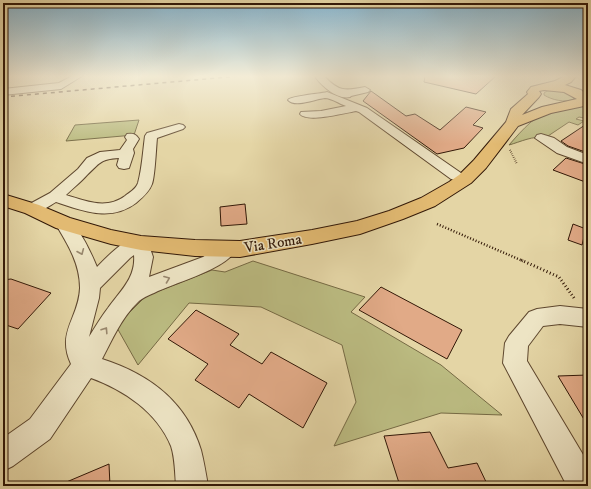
<svg xmlns="http://www.w3.org/2000/svg" width="591" height="489" font-family="'IM FELL DW Pica',serif">
  <style>
    .green { fill: #bbbb81; stroke: #766a44 }
    .building { fill: #e1aa87; stroke: #321807 }
    .lines { fill: none; stroke-linecap: round; stroke-linejoin: round }
    .minor-casing { stroke: #5e472e; stroke-width: 2 }
    .major-casing { stroke: #321807; stroke-width: 2 }
    .path-far2 { stroke: #321807; stroke-width: 2; stroke-dasharray: 0.5 1.5; stroke-linecap: butt }
    .path-far1 { stroke: #321807; stroke-width: 2.5; stroke-dasharray: 1 2; stroke-linecap: butt }
    .path { stroke: #321807; stroke-width: 3; stroke-dasharray: 1 2.5; stroke-linecap: butt }
    .minor { fill: #ede4c4; fill-rule: evenodd }
    .major { fill: #e2ba72; fill-rule: evenodd }
    .rail { stroke: #321807; stroke-width: 1.5; stroke-dasharray: 4 4; stroke-linecap: butt }
    .oneway { stroke: #99886f }
    .labels { text-anchor: middle; stroke-width: 3; stroke-linejoin: round; paint-order: stroke }
    .street-label { font-size: 15px; fill: #321807; stroke: #ede4c4 }
  </style>
  <rect width="100%" height="100%" fill="#e4d5a5"/>
  <filter id="stains"><feTurbulence type="fractalNoise" baseFrequency=".005" numOctaves="4"/><feColorMatrix values="0 0 0 0 .2 0 0 0 0 .09 0 0 0 0 .02 0 0 0 .5 -.17"/></filter>
  <radialGradient id="worn" r=".72"><stop offset=".6" stop-color="#630" stop-opacity="0"/><stop offset="1" stop-color="#630" stop-opacity=".3"/></radialGradient>
  <g class="green">
    <path d="M547,91c9,-1 22,0 27,8 -9,4 -22,1 -30,-4v-2z"/>
    <path d="M588,105v14l-9,-2 -3,2 8,2 -6,4 -9,-3 -24,16c-11,-3 -25,4 -36,7 7,-8 14,-16 22,-23 15,-12 38,-15 57,-17z"/>
    <polygon points="139,120 134,135 66,141 75,125"/>
    <polygon points="253,261 365,297 351,312 441,365 502,415 441,413 334,446 356,402 342,345 261,307 189,303 138,365 116,326 146,296 212,270 225,272"/>
  </g>
  <g class="building">
    <polygon points="425,76 496,76 476,94 424,82"/>
    <polygon points="371,91 406,116 415,114 440,130 466,107 486,112 473,125 483,128 464,148 437,154 363,101"/>
    <polygon points="588,123 588,153 568,146 561,141"/>
    <polygon points="566,158 588,165 588,183 553,170"/>
    <polygon points="245,204 247,224 221,226 220,207"/>
    <polygon points="573,224 586,229 582,245 568,240"/>
    <polygon points="11,279 51,293 18,329 3,324 3,280"/>
    <polygon points="381,287 462,330 447,359 359,310"/>
    <polygon points="196,310 239,334 230,345 262,364 271,352 327,383 303,428 249,394 239,408 195,380 208,364 168,339"/>
    <polygon points="588,375 588,426 558,376"/>
    <polygon points="430,432 448,468 477,463 488,486 400,486 384,436"/>
    <polygon points="109,464 110,486 57,486"/>
  </g>
  <g class="lines">
    <g class="minor-casing">
      <g id="minor">
        <polygon points="72,76 82,76 61,89 3,95 3,89 59,83"/>
        <path d="M318,76h6c15,16 21,15 41,11l5,3 -2,2 -17,4 -1,1c-12,3 -27,-10 -34,-19z"/>
        <path d="M327,92l40,16 94,65 9,3 2,3 -2,3 -5,1 -14,-4 -92,-67 -3,-1c-11,2 -49,12 -56,3l1,-2 20,-1 25,-5c-6,-2 -15,-8 -21,-8 -10,1 -30,10 -37,2 3,-4 31,-6 39,-8z"/>
        <path d="M179,124l4,1 2,2 -2,2 -26,9c-1,10 -2,38 -5,46 -3,8 -10,14 -16,19 -25,19 -53,8 -80,-1 -9,5 -18,13 -30,10l-2,-3 2,-3 24,-13 28,-24 9,-11 13,-6 20,-2 7,-10 -2,-3 2,-3c6,-1 9,0 12,5l-6,10 1,4 -5,15 -5,1 -5,-1 -2,-3 2,-7c-19,1 -19,5 -32,17 -6,7 -14,13 -21,20 20,6 40,15 59,1 5,-4 11,-7 13,-13 4,-15 5,-32 7,-47l2,-3z"/>
        <polygon points="541,134 554,138 567,147 588,155 588,164 557,153 535,138 537,135"/>
        <path d="M63,218c15,4 28,35 34,49 12,-12 31,-34 50,-28l6,18 -4,20 54,-20 19,-12 6,-2 6,2 3,4c-12,21 -61,33 -83,44 -5,2 -12,5 -16,9 -16,15 -26,38 -36,57 47,15 84,42 99,91 3,12 5,24 7,36h-32c-1,-13 -1,-28 -5,-40 -14,-34 -47,-56 -80,-68l-41,61 -37,27 -10,5v-33l27,-19 41,-55c-15,-32 8,-46 9,-76 0,-25 -13,-45 -25,-65l2,-4zM134,255c2,23 -14,36 -26,53 -7,9 -13,19 -19,29l10,-39 1,-10 30,-30z"/>
        <polygon points="560,306 588,309 588,327 560,324 543,326 528,346 527,361 588,463 588,486 567,486 503,363 505,343 509,336 529,312 537,309"/>
      </g>
    </g>
    <g class="major-casing">
      <path id="major" d="M565,76h11l-5,6 -6,3 16,5 7,6v6l-4,4 -33,7 -33,13 -32,42 -15,15 -36,23 -32,13 -43,15 -48,10 -72,13 -45,-1 -54,-6 -30,-6 -55,-16 -31,-15 -22,-7v-12l36,11 31,13 41,12 30,6 54,4 45,1 72,-11 45,-9 32,-10 32,-13 28,-16 10,-7 15,-15 32,-38 5,-13 17,-15 -1,-2 4,-5 24,-6zM544,90l20,2 13,7 -35,8 -20,8 17,-18 2,-3 -2,-3z"/>
    </g>
    <polyline class="path-far2" points="510,150 517,164"/>
    <polyline class="path-far1" points="437,224 523,261"/>
    <polyline class="path" points="521,260 559,277 574,298"/>
    <use href="#minor" class="minor"/>
    <use href="#major" class="major"/>
    <polyline class="rail" points="3,97 239,76"/>
  </g>
  <defs><path id="oneway-chevron" d="M-2-3.5L2.5 0L-2 3.5" fill="none" stroke-width="1.6" stroke-linecap="round" stroke-linejoin="round"/></defs>
  <g class="oneway">
    <use href="#oneway-chevron" transform="translate(81 252) rotate(67)"/>
    <use href="#oneway-chevron" transform="translate(167 279) rotate(-21)"/>
    <use href="#oneway-chevron" transform="translate(105 330) rotate(-57)"/>
  </g>
  <linearGradient id="sky" x2="0" y2="1"><stop stop-color="#87b6d0"/><stop offset="0.53" stop-color="#f3ecd6"/><stop offset="1" stop-color="#f3ecd6" stop-opacity="0"/></linearGradient>
  <rect width="591" height="144" fill="url(#sky)"/>
  <g class="labels">
    <g class="street-label">
      <text transform="translate(273 243) rotate(-9)" y="5">Via Roma</text>
    </g>
  </g>
  <rect width="591" height="489" fill="none" stroke="#e4d5a5" stroke-width="16"/>
  <rect x="4" y="4" width="583" height="481" fill="none" stroke="#321807" stroke-width="2"/>
  <rect x="8" y="8" width="575" height="473" fill="none" stroke="#321807"/>
  <rect width="100%" height="100%" filter="url(#stains)"/>
  <rect width="100%" height="100%" fill="url(#worn)"/>
</svg>
